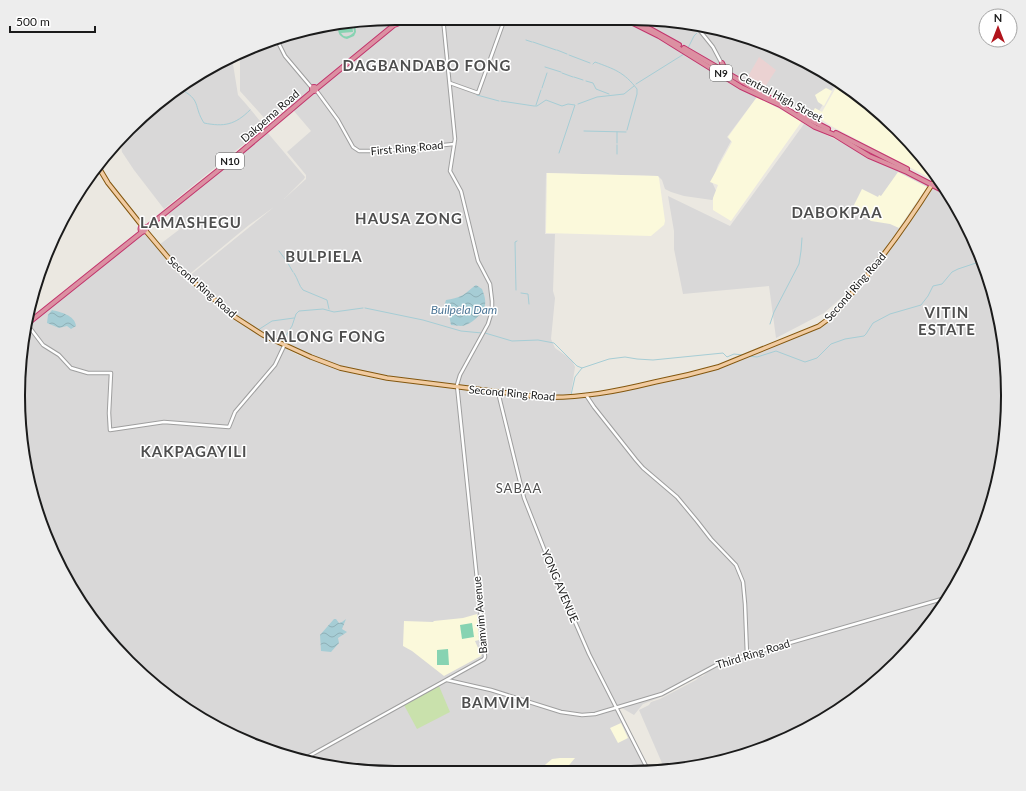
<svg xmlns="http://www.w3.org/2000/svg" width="1026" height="791" font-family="Lato,sans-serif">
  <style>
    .residential { fill: #d9d8d8 }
    .commercial { fill: #ebd2d2 }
    .education { fill: #fbf9db }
    .grass { fill: #c9e1ac }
    .pitch { fill: #87d3b2 }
    .water { fill: url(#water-waves) }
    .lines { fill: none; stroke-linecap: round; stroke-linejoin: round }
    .stream { stroke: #a6cdd5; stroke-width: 1 }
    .minor-casing { stroke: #9f9f9f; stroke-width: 4.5 }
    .major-casing { stroke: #83570f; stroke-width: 5.5 }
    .highway-casing { stroke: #c2356d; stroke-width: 6 }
    .minor { stroke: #fff; stroke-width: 2.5 }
    .major { stroke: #f1cba1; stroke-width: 3.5 }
    .highway { stroke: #dc90a2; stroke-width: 4 }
    .labels { text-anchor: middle; stroke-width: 3; stroke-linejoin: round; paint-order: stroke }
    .shield { fill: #fff; stroke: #5f5f5f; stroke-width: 1 }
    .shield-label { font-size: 10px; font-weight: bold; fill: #1b1b1b }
    .street-label { font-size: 11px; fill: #1b1b1b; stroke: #fff }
    .water-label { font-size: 12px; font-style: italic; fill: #4f7898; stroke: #fff }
    .quarter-label { font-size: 13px; letter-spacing: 1px; fill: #4e4e4e; stroke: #fff }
    .district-label { font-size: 15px; font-weight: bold; letter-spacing: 1px; fill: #4e4e4e; stroke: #fff }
    .rim { fill: none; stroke: #1b1b1b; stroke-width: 2 }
  </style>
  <defs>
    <pattern id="water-waves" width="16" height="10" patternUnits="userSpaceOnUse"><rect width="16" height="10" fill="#a6cdd5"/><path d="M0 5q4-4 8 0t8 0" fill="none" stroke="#8eafb6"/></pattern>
  </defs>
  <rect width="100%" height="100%" fill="#ebe8e1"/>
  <g class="residential">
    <polygon points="396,18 655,19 752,38 836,83 814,119 763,89 727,137 731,141 718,165 712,182 718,195 712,200 684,196 671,192 665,189 662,180 658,176 546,173 545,234 555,234 553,291 555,298 551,339 555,348 572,360 575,367 571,393 569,395 548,397 589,395 710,370 821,325 831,317 879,261 931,187 950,195 979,251 1001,322 1008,396 1001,469 979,540 944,605 897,663 840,710 752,753 680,770 665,770 639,710 649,705 651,702 660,699 696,680 699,677 703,676 707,672 719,666 758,653 740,654 697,676 666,695 643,704 634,715 615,704 577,627 524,498 500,400 524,502 570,616 614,706 647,770 346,770 274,753 186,710 129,663 81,605 31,493 18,396 27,326 139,236 143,234 146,235 165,258 178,271 204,294 247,328 298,355 354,374 376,379 499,394 380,376 344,367 320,360 280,342 259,331 230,312 188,277 274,207 249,225 186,277 159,245 180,229 168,214 267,132 305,177 304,179 284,199 306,179 306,175 287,152 311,131 288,104 267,121 240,91 240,55 298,31"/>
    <polygon points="232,58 238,95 246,104 265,127 164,209 134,170 122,152 120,139 128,129 207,69"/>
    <polygon points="804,124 928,185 902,227 881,257 864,278 824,313 776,338 769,286 683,294 674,249 674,231 668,196 730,226"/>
  </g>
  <polygon class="commercial" points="759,57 776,70 763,90 746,80"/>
  <g class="education">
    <polygon points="838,84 860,96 934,175 932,179 833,127 819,118 817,120 810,116 815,108 822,112"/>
    <polygon points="826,88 832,91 824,106 818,102 815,95"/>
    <polygon points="757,97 802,121 731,221 713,210 713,198 718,185 710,182 732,142 728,137"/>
    <polygon points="898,172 927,187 899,228 890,224 871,221 852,209 862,189 878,197 879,195 881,196"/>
    <polygon points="547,173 658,176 659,178 665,221 664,225 651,236 546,233"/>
    <polygon points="477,614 479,640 475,641 479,650 482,649 481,656 444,676 412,651 403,646 404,621 433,622 434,621 463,618"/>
    <polygon points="621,723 628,738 618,743 610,728"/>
    <polygon points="560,758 575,758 565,770 539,770 552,759"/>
  </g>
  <polygon class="grass" points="439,686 450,712 417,729 404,705"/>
  <g class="pitch">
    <path d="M355,23l1,9 -2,4 -7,3c-8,-2 -9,-6 -9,-13l14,-2 1,8 -12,1c3,5 7,4 11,1l2,-2 -1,-8z"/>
    <polygon points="472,623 474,637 462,639 460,625"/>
    <polygon points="448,649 449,665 437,665 437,650"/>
  </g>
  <g class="water">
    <path d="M476,285l6,4c2,5 4,11 3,16 -1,8 -15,21 -24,21 -3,0 -7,-1 -10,-1l-2,-10 -3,-3 -1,-9 1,-3c6,-1 11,-2 17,-5 5,-3 8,-7 13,-10z"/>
    <path d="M52,310c8,2 23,5 24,16l-5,3 -4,-3 -8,2 -12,-5 1,-8z"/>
    <polygon points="334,619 336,619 339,623 342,622 346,619 342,629 347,632 338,638 339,643 331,652 321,651 320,635"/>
  </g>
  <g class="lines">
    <g class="stream">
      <polyline points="526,40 532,42"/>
      <polyline points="533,42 556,50"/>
      <polyline points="688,48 694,36 697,33"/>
      <polyline points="557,50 567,54"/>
      <polyline points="569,55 590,63"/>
      <path d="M593,64l2,-2c19,7 29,10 42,27v5l-10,36"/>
      <polyline points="545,67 561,72"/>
      <polyline points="562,73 573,77"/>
      <polyline points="574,77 583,80"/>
      <polyline points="586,81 593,83 596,89 609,94"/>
      <polyline points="636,84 684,54"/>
      <polyline points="542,88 547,73"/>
      <path d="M180,89c22,11 13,17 24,34 20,4 31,2 46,-13"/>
      <polyline points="477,95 499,101"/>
      <polyline points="501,101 534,106 537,106 546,100 562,106 568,104 575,105 559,153"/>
      <polyline points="578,104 597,97 624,94 634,86"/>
      <polyline points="536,105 541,90"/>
      <polyline points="584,131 626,132"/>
      <polyline points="617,143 617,132"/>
      <polyline points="617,145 617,154"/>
      <polyline points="279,251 285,259"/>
      <polyline points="286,260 293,272"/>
      <path d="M294,273c4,6 5,13 9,17l24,10 2,9"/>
      <polyline points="516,290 515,242 517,241"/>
      <polyline points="521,293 528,294 529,304"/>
      <polyline points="365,308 423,320 461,331 482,333"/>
      <polyline points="770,324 774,312 799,264 801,251 802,238"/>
      <polyline points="258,330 272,321 294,318"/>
      <polyline points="485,333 512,341 538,340 554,343 577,366 582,368 609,359 625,357 637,359 653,360 723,353 727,357 734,354 743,355"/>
      <polyline points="282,342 292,326 296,314 299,311 323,309 334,312 363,308"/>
      <polyline points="748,356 757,357 776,351 805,362 817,358 831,344 845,339 864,336 866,334 873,323 890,314 921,305 928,296 933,286 942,284 952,272 958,269 982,261"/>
      <polyline points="569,395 571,395 575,377 582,368"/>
    </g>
    <g class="minor-casing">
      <g id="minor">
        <polyline points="697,27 713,47 722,64"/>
        <polyline points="277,40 285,56 312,88"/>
        <polyline points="450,83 478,93 505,18"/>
        <polyline points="316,90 338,120 353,147 359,151 383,151 454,144"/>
        <polyline points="933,183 937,178"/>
        <polyline points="27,324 43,345 59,355 71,368 88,373 111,373 109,413 110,430 164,422 229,427 235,412 275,365 284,346"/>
        <polyline points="498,392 524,498 552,569 589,654 648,770"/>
        <polyline points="586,395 594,407 636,460 643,468 677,497 697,521 711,539 736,565 743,582 745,604 747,655"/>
        <polyline points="447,680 491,690 561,712 582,715 595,714 662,694 720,663 949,597"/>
        <polyline points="302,760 484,659 485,657 457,385 460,375 488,324 492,311 492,301 490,284 478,261 461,191 450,171 455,139 443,18"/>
      </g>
    </g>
    <g class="major-casing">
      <g id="major">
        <polyline points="99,168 108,183 143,227"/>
        <path d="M145,230l32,38 58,49 28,18 48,22 29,11 47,10 153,19c39,2 78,-6 115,-15 21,-4 42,-9 63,-15l101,-41c14,-9 24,-22 34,-34 30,-34 56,-71 80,-109"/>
      </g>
    </g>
    <g class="highway-casing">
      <g id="highway">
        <polyline points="625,19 659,36 741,87 780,105 815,127 835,135 869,156 907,172 948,193"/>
        <polyline points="632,19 679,45"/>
        <polyline points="684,48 777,102"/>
        <polyline points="722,63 726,72"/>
        <circle cx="314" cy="89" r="2"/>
        <polyline points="316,89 394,25 413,18"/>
        <polyline points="799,114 828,129"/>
        <polyline points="836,133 907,169"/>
        <circle cx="143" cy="229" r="2.5"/>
        <polyline points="145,229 235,157 313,91"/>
        <polyline points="27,324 142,232"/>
      </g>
    </g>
    <use href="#minor" class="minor"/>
    <use href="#major" class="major"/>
    <use href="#highway" class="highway"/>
  </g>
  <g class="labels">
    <g class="shield">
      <rect x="710" y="65" width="22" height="16" rx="3"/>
      <rect x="216" y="153" width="28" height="16" rx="3"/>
    </g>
    <g class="shield-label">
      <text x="721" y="77">N9</text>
      <text x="230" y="165">N10</text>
    </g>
    <g class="street-label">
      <text transform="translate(781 97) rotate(28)" y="4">Central High Street</text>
      <text transform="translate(270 116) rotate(-41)" y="4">Dakpema Road</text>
      <text transform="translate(407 148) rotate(-5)" y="4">First Ring Road</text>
      <text transform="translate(202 287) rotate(41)" y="4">Second Ring Road</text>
      <text transform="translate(855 287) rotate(-49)" y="4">Second Ring Road</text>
      <text transform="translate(512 393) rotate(5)" y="4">Second Ring Road</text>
      <text transform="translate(560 586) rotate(67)" y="4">YONG AVENUE</text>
      <text transform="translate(480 615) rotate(-95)" y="4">Bamvim Avenue</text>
      <text transform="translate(753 654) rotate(-17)" y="4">Third Ring Road</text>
    </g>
    <g class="water-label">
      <text x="464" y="314">Builpela Dam</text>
    </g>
    <g class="quarter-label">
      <text x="519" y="493">SABAA</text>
    </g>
    <g class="district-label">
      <text x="427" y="71">DAGBANDABO FONG</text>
      <text x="837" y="218">DABOKPAA</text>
      <text x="409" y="224">HAUSA ZONG</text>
      <text x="191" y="228">LAMASHEGU</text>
      <text x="324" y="262">BULPIELA</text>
      <text x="947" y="318">VITIN<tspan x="947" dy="17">ESTATE</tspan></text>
      <text x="325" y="342">NALONG FONG</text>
      <text x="194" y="457">KAKPAGAYILI</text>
      <text x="496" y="708">BAMVIM</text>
    </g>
  </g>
  <path d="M0 0H1026V791H0ZM395 25H631A370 370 0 0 1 1001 395V396A370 370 0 0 1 631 766H395A370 370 0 0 1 25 396V395A370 370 0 0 1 395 25Z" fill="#ededed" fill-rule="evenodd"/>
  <path class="rim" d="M395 25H631A370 370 0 0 1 1001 395V396A370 370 0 0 1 631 766H395A370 370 0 0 1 25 396V395A370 370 0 0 1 395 25Z"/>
  <g transform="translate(998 28)"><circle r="19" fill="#ffffff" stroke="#a4a4a4"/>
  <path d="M0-3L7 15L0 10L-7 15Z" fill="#b1141c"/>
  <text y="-6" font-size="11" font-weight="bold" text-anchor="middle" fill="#1b1b1b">N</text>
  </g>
  <path d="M10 26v6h85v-6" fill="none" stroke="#1b1b1b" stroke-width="2"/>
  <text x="16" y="26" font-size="12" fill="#1b1b1b" stroke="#ffffff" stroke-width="3" paint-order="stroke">500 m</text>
</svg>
